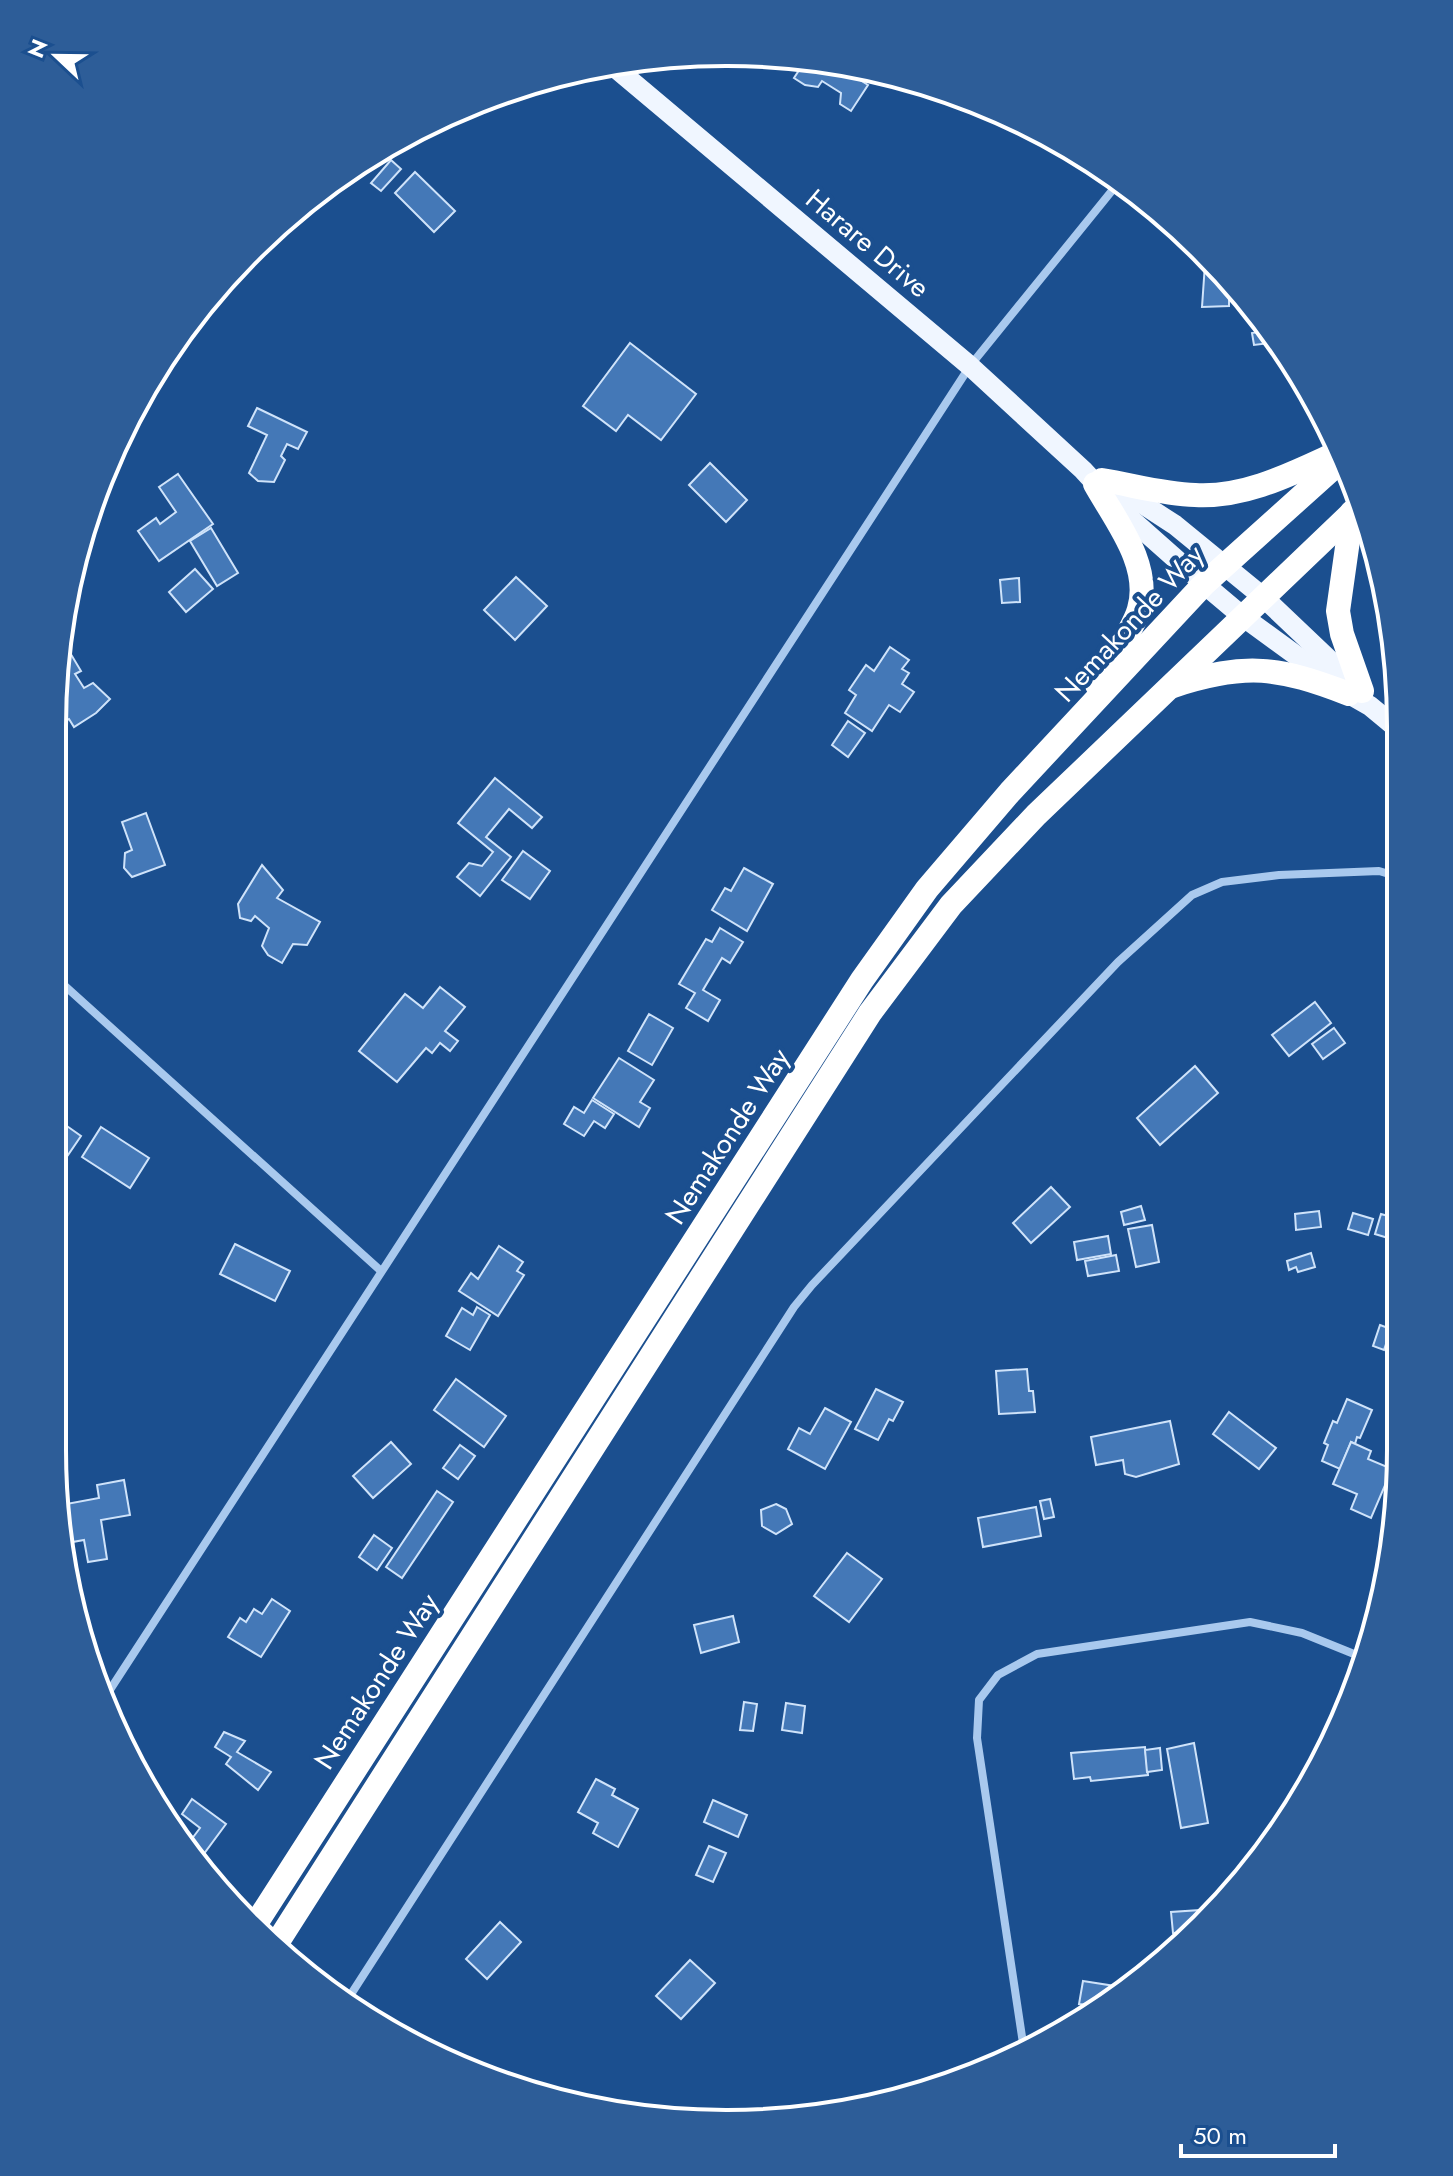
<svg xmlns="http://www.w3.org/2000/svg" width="1453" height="2176" font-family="Jost,sans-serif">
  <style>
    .building { fill: #4478b7; stroke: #cfe3fa; stroke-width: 2 }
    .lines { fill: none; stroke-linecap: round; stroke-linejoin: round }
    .street { stroke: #a9c9ee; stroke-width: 8 }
    .primary { stroke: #f0f6ff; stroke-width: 20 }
    .highway { stroke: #fff; stroke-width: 24 }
    .labels { text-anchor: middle; stroke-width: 8; stroke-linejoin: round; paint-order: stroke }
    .street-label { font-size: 28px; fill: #fff; stroke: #1b4f8f }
    .rim { fill: none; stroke: #fff; stroke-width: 4 }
  </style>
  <rect width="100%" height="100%" fill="#1b4f8f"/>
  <g class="building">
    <polygon points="807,58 815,58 872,71 869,76 856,68 852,75 868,85 851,111 840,104 841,93 822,81 818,87 805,85 794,78"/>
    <polygon points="1001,114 1044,134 1038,142"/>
    <polygon points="391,160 401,169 381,191 371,183"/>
    <polygon points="415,172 455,211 434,232 395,193"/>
    <polygon points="1200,250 1211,262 1200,262"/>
    <polygon points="1205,264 1213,264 1233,286 1229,286 1229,306 1202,307"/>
    <polygon points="1271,330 1278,342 1254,345 1252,333"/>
    <polygon points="630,343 696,394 661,440 628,415 616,431 583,406"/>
    <polygon points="257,408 307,432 298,449 287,444 281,456 285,460 274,482 258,481 249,473 267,435 248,426"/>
    <polygon points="710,463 747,500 726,522 689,485"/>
    <polygon points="178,474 213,524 159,561 138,531 156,518 160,524 176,512 159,487"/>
    <polygon points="211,528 238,573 217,586 190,541"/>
    <polygon points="195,569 213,589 186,612 169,592"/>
    <polygon points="516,577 547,606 515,640 484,610"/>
    <polygon points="1019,578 1020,602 1002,603 1000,580"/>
    <polygon points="60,636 81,671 75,674 84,688 93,683 110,699 96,713 74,727 69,719 63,722 57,713"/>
    <polygon points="890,647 909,660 902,669 909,673 902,684 914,692 900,712 889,705 872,731 845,713 856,695 849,690 866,665 874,671"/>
    <polygon points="848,721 865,733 848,757 832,745"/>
    <polygon points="495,778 542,817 532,828 509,809 486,837 511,857 480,896 457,877 469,863 482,866 493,852 458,823"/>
    <polygon points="146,813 165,865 132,877 124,868 125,853 132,850 122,822"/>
    <polygon points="523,851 550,871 530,899 502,880"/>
    <polygon points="262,865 283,890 277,898 320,922 307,945 293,944 282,963 268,955 262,946 269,928 255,916 251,921 240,918 238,904"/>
    <polygon points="744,868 773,884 747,931 712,910 725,888 731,891"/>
    <polygon points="720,928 743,942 730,963 722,958 703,990 720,1000 708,1021 686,1008 695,993 679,984 706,939 712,942"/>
    <polygon points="440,987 465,1007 445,1031 458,1041 450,1051 440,1043 432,1053 426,1048 397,1082 359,1051 405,994 423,1008"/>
    <polygon points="1315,1002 1331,1023 1289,1056 1272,1035"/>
    <polygon points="649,1014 673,1028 652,1065 628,1051"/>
    <polygon points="1334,1028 1345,1043 1323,1059 1312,1044"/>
    <polygon points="619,1058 654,1080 640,1102 650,1108 639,1127 593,1098"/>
    <polygon points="1195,1066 1218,1093 1160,1145 1137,1118"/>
    <polygon points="592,1100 614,1114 605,1128 594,1121 584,1136 564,1124 574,1107 584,1113"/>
    <polygon points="64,1124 81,1136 68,1155 54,1145 54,1139"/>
    <polygon points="101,1127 149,1158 130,1188 82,1157"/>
    <polygon points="1051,1187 1070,1207 1031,1243 1013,1223"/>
    <polygon points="1141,1206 1145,1220 1124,1225 1121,1212"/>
    <polygon points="1319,1211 1321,1227 1296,1230 1295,1214"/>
    <polygon points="1353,1213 1373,1219 1368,1235 1348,1229"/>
    <polygon points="1381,1214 1395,1218 1388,1238 1375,1234"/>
    <polygon points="1152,1225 1159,1262 1136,1267 1128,1229"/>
    <polygon points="1108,1236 1111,1254 1077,1260 1074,1242"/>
    <polygon points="235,1244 290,1271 275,1301 220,1274"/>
    <polygon points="499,1246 523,1262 517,1271 524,1275 498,1316 459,1291 471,1273 478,1279"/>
    <polygon points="1311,1253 1315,1267 1298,1272 1296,1267 1289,1270 1287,1261"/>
    <polygon points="1116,1255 1119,1271 1088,1276 1085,1261"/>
    <polygon points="477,1307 490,1315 470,1350 446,1336 462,1308 473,1315"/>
    <polygon points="1380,1325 1391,1329 1384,1350 1373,1346"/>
    <polygon points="1027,1369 1029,1391 1033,1391 1035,1412 999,1414 996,1371"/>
    <polygon points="456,1379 506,1416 484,1447 434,1410"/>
    <polygon points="876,1389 903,1402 893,1421 889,1419 878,1440 855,1429"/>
    <polygon points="1347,1399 1372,1410 1360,1438 1357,1437 1355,1444 1351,1442 1340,1469 1322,1461 1328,1445 1324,1443 1333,1421 1337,1423"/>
    <polygon points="825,1408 851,1422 825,1469 788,1449 799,1428 810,1434"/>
    <polygon points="1229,1412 1276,1448 1259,1469 1213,1434"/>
    <polygon points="1170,1421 1179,1464 1136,1477 1125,1474 1123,1460 1096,1465 1091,1437"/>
    <polygon points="391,1442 411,1464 373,1498 353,1476"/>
    <polygon points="1351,1442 1371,1451 1368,1459 1392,1469 1371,1518 1351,1509 1357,1494 1333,1484"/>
    <polygon points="460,1445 475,1456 458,1479 443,1468"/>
    <polygon points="124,1480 130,1515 101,1520 107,1559 88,1562 84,1540 67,1543 61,1505 99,1498 97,1485"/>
    <polygon points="437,1491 453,1502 402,1578 386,1567"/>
    <polygon points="1050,1499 1054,1517 1044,1519 1040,1501"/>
    <polygon points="776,1504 786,1509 792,1524 776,1534 762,1526 761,1510"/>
    <polygon points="1036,1507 1041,1536 983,1547 978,1518"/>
    <polygon points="374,1535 392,1548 377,1570 359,1557"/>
    <polygon points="847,1553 882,1579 849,1622 814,1596"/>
    <polygon points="272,1599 290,1611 261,1657 228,1637 240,1618 246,1622 254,1609 262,1614"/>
    <polygon points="733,1616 739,1642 701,1653 694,1625"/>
    <polygon points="744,1702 757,1704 753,1731 740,1730"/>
    <polygon points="786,1703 805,1706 802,1733 782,1730"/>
    <polygon points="224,1732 245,1741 237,1752 271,1772 258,1790 226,1764 231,1757 215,1747"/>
    <polygon points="1194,1743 1208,1823 1181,1828 1167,1749"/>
    <polygon points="1145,1747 1148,1775 1091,1781 1090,1777 1074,1779 1071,1753"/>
    <polygon points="1160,1748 1162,1770 1147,1772 1145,1750"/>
    <polygon points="596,1779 615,1789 612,1795 638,1809 618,1847 593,1833 598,1823 578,1812"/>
    <polygon points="192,1799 226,1824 203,1855 188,1844 200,1828 182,1814"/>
    <polygon points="713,1800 747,1815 738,1837 704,1822"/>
    <polygon points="709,1846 726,1853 713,1882 696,1875"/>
    <polygon points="1216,1909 1188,1932 1173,1933 1171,1912"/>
    <polygon points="500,1922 521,1942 487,1979 466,1959"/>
    <polygon points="690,1960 715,1983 681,2019 656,1996"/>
    <polygon points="1083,1981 1121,1987 1097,2006 1079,2004"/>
  </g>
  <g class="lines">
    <g class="street">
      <polyline points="55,977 381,1271"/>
      <polyline points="104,1699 970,366 1119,182"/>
      <polyline points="346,2002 794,1307 812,1285 1118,962 1192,895 1222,882 1279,875 1379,871 1399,877"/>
      <polyline points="1024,2050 977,1738 979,1700 998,1675 1037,1654 1250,1622 1302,1633 1359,1656"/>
    </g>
    <g class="primary">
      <polyline points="612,65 970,366 1083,470 1116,506 1204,584 1242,616 1349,694 1370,706 1399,730"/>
      <polyline points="1115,486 1175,525 1263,597 1361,690"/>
    </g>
    <g class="highway">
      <path d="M1102,480c31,5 62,14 93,15 51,3 98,-22 144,-43"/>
      <path d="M1095,484c20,36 57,81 44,125 -5,19 -31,57 -42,76"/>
      <polyline points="1352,512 1338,611 1342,634 1362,691"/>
      <path d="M1173,686c73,-24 106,-19 176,8"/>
      <polyline points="257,1922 862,980 927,889 1010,792 1204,584 1343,459"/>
      <polyline points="277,1943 870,1013 951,905 1036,815 1360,505"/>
    </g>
  </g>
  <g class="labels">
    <g class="street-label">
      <text transform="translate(868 243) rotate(40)" y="10">Harare Drive</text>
      <text transform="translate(1129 623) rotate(-47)" y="10">Nemakonde Way</text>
      <text transform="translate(727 1136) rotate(-57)" y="10">Nemakonde Way</text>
      <text transform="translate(376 1681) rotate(-57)" y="10">Nemakonde Way</text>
    </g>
  </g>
  <path d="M0 0H1453V2176H0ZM726 66H727A660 660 0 0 1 1387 726V1450A660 660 0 0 1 727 2110H726A660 660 0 0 1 66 1450V726A660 660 0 0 1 726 66Z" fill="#2d5d98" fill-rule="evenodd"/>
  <path class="rim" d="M726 66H727A660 660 0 0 1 1387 726V1450A660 660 0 0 1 727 2110H726A660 660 0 0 1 66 1450V726A660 660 0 0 1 726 66Z"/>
  <g transform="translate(56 56) rotate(292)" stroke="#1b4f8f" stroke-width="6" paint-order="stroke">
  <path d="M0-6L14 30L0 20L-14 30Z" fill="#ffffff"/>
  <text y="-12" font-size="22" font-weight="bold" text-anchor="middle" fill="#ffffff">N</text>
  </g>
  <path d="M1181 2144v12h154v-12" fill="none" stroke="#ffffff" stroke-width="4"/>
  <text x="1193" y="2144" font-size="24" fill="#ffffff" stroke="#1b4f8f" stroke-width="6" paint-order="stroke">50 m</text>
</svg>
